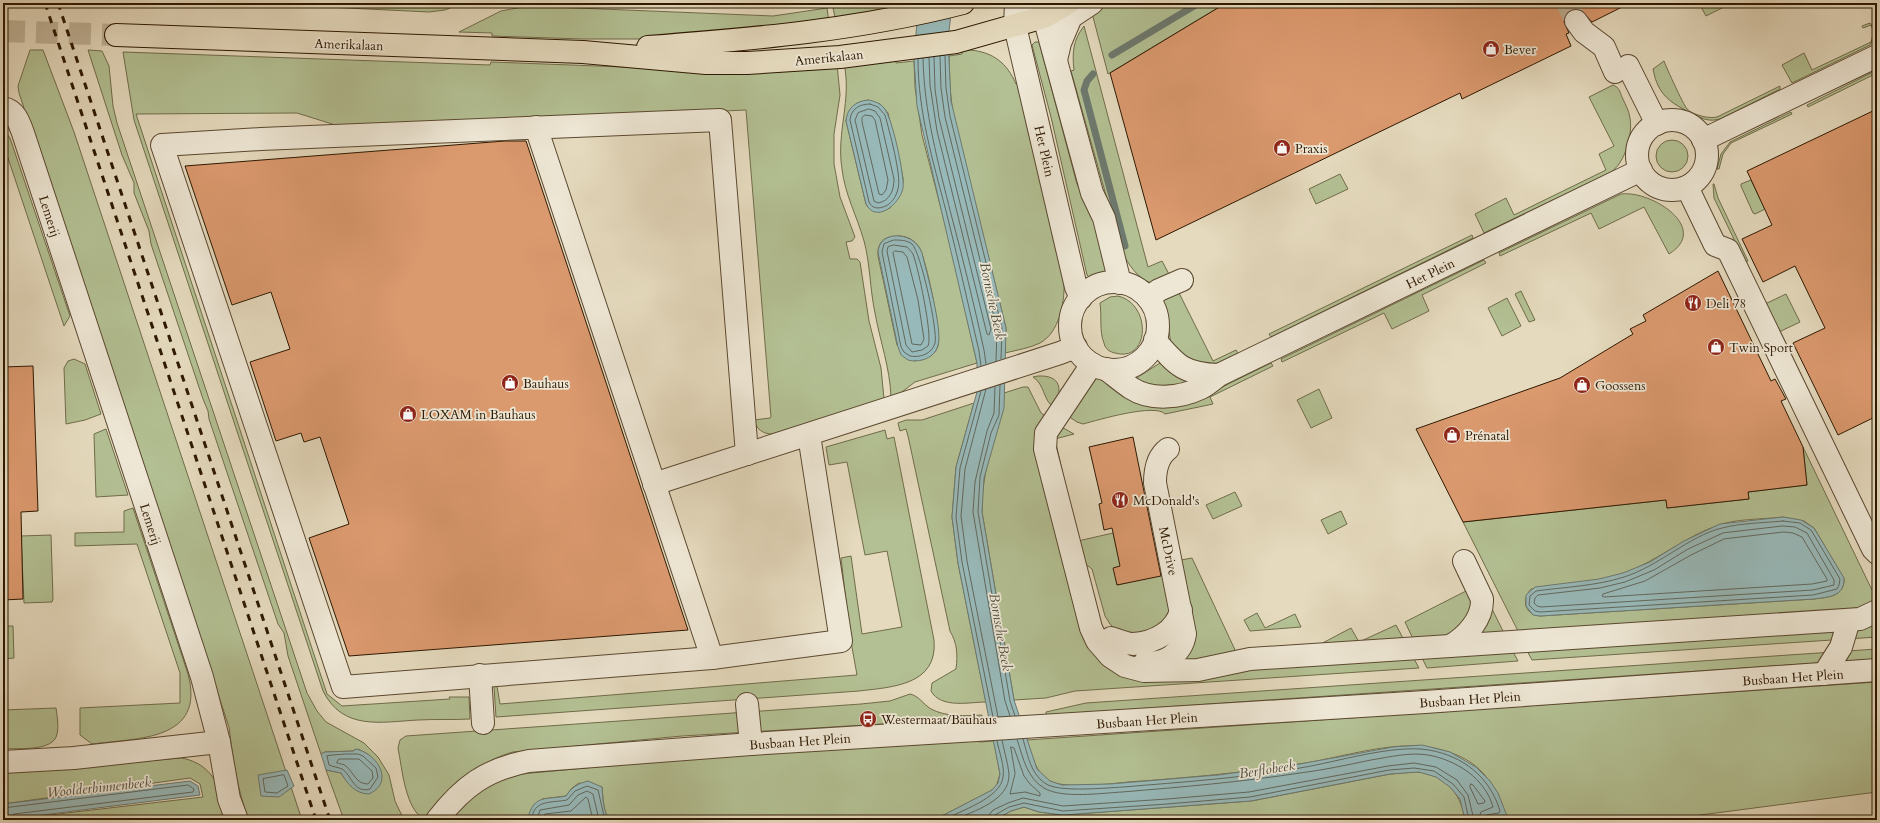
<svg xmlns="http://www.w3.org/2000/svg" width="1880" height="823" font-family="Cardo,serif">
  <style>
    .green { fill: #b3c093; stroke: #706c4a; fill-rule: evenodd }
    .water { fill: #98b9b9; stroke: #6d796f }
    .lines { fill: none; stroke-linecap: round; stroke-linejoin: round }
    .shore { stroke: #62685d; stroke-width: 1 }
    .stream { stroke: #6d796f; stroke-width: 7 }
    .building { fill: #db996e; stroke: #2d1801 }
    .minor-tunnel { stroke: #c0b398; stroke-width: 22; stroke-dasharray: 22 11; stroke-linecap: butt }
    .major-tunnel { stroke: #c0b398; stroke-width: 22; stroke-dasharray: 22 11; stroke-linecap: butt }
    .minor-casing { stroke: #5b4830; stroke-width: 24 }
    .major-casing { stroke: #2d1801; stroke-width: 24 }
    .minor { stroke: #eee7d5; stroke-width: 22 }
    .major { stroke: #e5dabe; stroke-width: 22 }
    .rail { stroke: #2d1801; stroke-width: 3; stroke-dasharray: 7 7; stroke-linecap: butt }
    .labels { text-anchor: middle; stroke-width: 3.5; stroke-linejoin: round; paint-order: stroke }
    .street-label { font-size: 13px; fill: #2d1801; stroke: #eee7d5 }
    .poi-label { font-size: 13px; fill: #2d1801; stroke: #eee7d5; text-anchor: start }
    .water-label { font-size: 14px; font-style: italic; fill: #525041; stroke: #eee7d5 }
  </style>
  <rect width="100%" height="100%" fill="#e5dabe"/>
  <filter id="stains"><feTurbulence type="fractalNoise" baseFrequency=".005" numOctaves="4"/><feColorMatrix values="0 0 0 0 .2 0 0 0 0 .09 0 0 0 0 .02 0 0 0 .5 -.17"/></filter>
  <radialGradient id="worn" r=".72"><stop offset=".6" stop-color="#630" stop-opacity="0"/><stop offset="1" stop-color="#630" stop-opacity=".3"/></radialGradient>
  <g class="green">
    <polygon points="243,3 462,3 445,10 429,12"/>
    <polygon points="832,3 917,3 836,22"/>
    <polygon points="1107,3 1226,3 1108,74 1092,13"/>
    <polygon points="1699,3 1732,3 1706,16"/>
    <polygon points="528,6 773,16 827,8 829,23 660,39 583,39 492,36 492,33 459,32 501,11"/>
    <polygon points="1870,23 1876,33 1870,45 1792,83 1782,65 1804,53 1812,70 1871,42 1874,32 1871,25 1863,28 1862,26"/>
    <path d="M1084,26l64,241 14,-6 8,15 -19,7c-14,-5 -22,-18 -29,-31l-51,-181 3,-1c-2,-17 -1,-30 10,-44z"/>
    <polygon points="1035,42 1039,42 1077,184 1101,229 1109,271 1090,278 1087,275 1051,117 1032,45"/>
    <path d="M30,50h13l31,82 228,688h-53c-12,-30 -16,-61 -20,-93l-210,-634 -1,-7z"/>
    <polygon points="88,50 102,51 109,66 113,106 117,123 307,693 317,711 326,722 364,743 378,757 389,775 395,801 404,820 344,820 326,770 341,773 350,785 373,791 380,782 369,755 358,749 355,751 325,752 321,754 288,656 284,633 278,624 209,419 208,411 203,399 151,244 149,231 134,193 134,183 122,155"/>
    <path d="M970,50c23,2 37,13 46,34l2,-1 46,199c1,20 -5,51 -24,61 -10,5 -23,7 -35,10l1,-25 -53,-213 -3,-27 -1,-32 13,-2v-3z"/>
    <path d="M123,52l367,13 1,-3 186,7 160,-5 3,31 -6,39v30l6,33 15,40 -3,4 -6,1 4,17h7l3,3 9,59 12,47 3,31 -112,35c-9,0 -16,-5 -18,-14l16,-2 1,-1 -25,-307 -401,18 -48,-15 -161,1 191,580 15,12 108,-7 -1,-2h20l1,22c-18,1 -34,0 -52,1 -37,2 -75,11 -95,-29l-189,-571z"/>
    <path d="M896,56v7l18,-2 1,26 7,48 30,116 25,112 -62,19 -17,13 -7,2c-1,-29 -11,-56 -16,-84 -5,-23 -5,-51 -11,-72 -7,-25 -19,-46 -22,-72 -6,-37 10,-68 2,-106zM868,100l12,4 8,9 15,65v5l-13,25 -11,4 -11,-5 -2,-3 -20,-83 1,-4 10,-14zM899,236c8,0 15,4 20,11 7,11 23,88 19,99 -4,12 -14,13 -24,15l-17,-16 -19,-89c-1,-15 7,-20 21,-20z"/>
    <path d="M1664,61c3,8 19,43 23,48 6,6 22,10 30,8l63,-31v3l-60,30c-11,3 -17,0 -27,-5 -22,-11 -35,-18 -40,-45z"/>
    <polygon points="1877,70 1877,73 1808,107 1807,105"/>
    <path d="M1613,85c6,2 7,7 9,12 3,7 7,13 8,21 3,16 -5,45 -19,54l-127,61 -9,-19 31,-16 8,17 92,-45 -7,-16 15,-8 -25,-49z"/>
    <polygon points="1791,112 1792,114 1731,143 1723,154 1719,169 1717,169 1721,154 1730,142"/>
    <polygon points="3,129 10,138 70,316 64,326 3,143"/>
    <circle cx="1672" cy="156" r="16"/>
    <polygon points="1340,174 1348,189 1316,204 1309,189"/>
    <polygon points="1751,180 1765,209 1755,214 1753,213 1741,186 1741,184"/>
    <polygon points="1713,184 1714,184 1718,198 1748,261 1745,262 1714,198"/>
    <path d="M1621,194c30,-4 90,34 48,60l-25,-47 -45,22 -8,-16 -91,43 -1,-3z"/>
    <polygon points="1472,235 1473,238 1271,337 1269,334"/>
    <polygon points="1484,260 1486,263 1422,295 1429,311 1392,329 1384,313 1282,362 1281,359"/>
    <polygon points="1177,289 1213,361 1236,350 1238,353 1215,364 1192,363 1171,344 1166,310 1161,296"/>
    <polygon points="1521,291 1535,320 1529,322 1515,294"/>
    <polygon points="1786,294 1800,322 1779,332 1765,304"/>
    <path d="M1118,296c34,8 32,67 -3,57 -5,-1 -10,-4 -11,-10 -5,-12 -2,-27 -4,-40l10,-6z"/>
    <polygon points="1507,298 1521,326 1502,336 1488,308"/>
    <polygon points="74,359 85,364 101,414 85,420 66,424 64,368 68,361"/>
    <polygon points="1160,363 1189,381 1189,384 1153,386 1135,379"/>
    <path d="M1271,363l2,3 -63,31 3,7 -48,10c-10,-11 -67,6 -82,10l-6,-2 -12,-8 31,-40 8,5 104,15z"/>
    <path d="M1038,376c24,-1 24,14 17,32 -12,-6 -10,-24 -22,-31z"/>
    <path d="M1023,387h5l13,26 7,5 54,239 129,11 181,-13 7,13 -344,23 -29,7 -32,2 -32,-188c-1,-26 6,-52 13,-77 4,-14 9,-26 9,-42z"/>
    <polygon points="1319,389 1332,418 1311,428 1297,400"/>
    <path d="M974,403l-18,64 -4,50 6,46 28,139c-16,0 -45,7 -55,-11l1,-8 24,-14c2,-15 1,-26 -6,-38l-42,-195 -2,-7 -6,2 -2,-8 8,-3h16z"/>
    <polygon points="1058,425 1074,434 1055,439 1078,541 1113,533 1121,566 1114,568 1117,585 1166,574 1174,612 1142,637 1116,630 1110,624 1105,616 1092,569 1079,559 1051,445"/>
    <polygon points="106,429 128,495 96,497 94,434"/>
    <path d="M885,430l2,9 7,-2 40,203c4,45 -41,47 -75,51l-363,26 -2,-31h3l3,18 357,-29 -7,-39 -9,-78 10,-2 11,78 40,-7 -15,-76 -22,4 -18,-93 -18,3 -3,-18z"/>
    <path d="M1803,447l69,143 5,-2v14l-7,5 -350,28 -57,-113 203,-22 1,8 82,-9 -1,-7 59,-7zM1783,517l21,4 10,7 30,51c0,18 -16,18 -30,20l-274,17c-15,-1 -19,-16 -9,-27 30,-5 64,-6 93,-16 34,-12 61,-37 95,-48 15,-6 47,-6 64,-8z"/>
    <polygon points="1235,492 1242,506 1213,519 1206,505"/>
    <path d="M133,508l55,166c18,67 -50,64 -96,70l-12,-9v-27l100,-5v-30l-43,-129 -62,2v-13l49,-1v-21z"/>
    <polygon points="1341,511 1347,524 1328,534 1321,520"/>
    <polygon points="51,535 53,599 52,602 24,603 21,536"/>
    <polygon points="1192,558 1236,652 1315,647 1351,628 1359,642 1396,625 1405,642 1176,662 1176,561"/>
    <polygon points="1465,572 1474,598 1465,624 1448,637 1414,641 1405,622 1466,591 1458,575"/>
    <polygon points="1492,609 1505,635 1476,633"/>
    <polygon points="1257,613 1265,628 1295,614 1301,627 1250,631 1244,620"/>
    <polygon points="1877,619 1877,637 1532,660 1525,647"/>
    <polygon points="3,626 13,626 14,658 3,659"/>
    <polygon points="1511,648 1518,661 1427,668 1420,654"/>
    <polygon points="1877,649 1877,659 1046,715 1046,712 1086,703"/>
    <path d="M1877,682v110l-215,28h-193l37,-4c-12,-34 -26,-56 -64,-66 -43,-13 -99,8 -143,14 -57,9 -114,14 -171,18 -18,2 -64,7 -78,-1 -15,-8 -18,-26 -23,-41z"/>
    <path d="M910,694c9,2 13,10 21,15 15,8 34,7 51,6v3l-300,18 -169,16c-36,10 -67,36 -87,68 -21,-8 -24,-53 -28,-72l2,-8 6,-4 455,-32 29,-3z"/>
    <path d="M56,708c1,8 3,18 1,26 -3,18 -40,14 -54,15v-39z"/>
    <path d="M977,741l3,1 14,-1 6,33 -4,13 -7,5 -55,28h-324c-7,-7 -7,-23 -8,-33l-23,-4 -7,5 -6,8 -24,3 -14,19 2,2h-82l19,-20 24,-16 30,-10 161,-15z"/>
    <path d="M182,758c34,7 38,33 49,62h-224l196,-23 -3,-13 -10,-6 -187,26v-33z"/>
    <path d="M1414,772c29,0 47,20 51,48h-471l17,-9 13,-4 15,5 24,3 188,-14 139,-27z"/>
  </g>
  <g class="water">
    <polygon points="951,13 948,40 951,101 1006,328 1004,408 984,478 982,512 1014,700 1037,769 1050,781 1062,785 1110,784 1218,775 1300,764 1393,747 1422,745 1450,752 1476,767 1490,781 1498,793 1507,816 1465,820 1460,799 1450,787 1436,777 1419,772 1390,774 1251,801 1063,815 1039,812 1024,807 1011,811 994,820 934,820 992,790 998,783 1000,774 958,563 952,517 956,467 977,392 977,363 917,106 914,58 917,22"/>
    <path d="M868,100c6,1 12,3 16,8 8,8 21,69 19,80 -3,16 -27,36 -37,16l-20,-83c1,-13 10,-20 22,-21z"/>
    <path d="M893,236c13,-1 24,4 29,17 4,18 21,76 16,92 -3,13 -18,18 -30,15l-7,-5 -3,-8 -20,-95c1,-10 6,-14 15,-16z"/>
    <path d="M1783,517l18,3 13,8 30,50c1,19 -16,19 -30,21l-274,17 -7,-1 -7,-9v-11l9,-8 64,-8 24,-6 27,-11 34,-21 36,-17z"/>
    <path d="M355,749c21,3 41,33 14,45 -13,0 -22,-10 -28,-21l-15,-3 -5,-16 4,-2 29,-1z"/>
    <polygon points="287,770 294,786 279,797 261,796 258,775"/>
    <polygon points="190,781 198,786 200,795 3,820 3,804"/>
    <path d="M588,781l14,6c1,10 1,26 8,33h-80l-2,-2c6,-24 18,-18 38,-22 6,-9 11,-12 22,-15z"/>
  </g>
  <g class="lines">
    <g class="shore">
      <polyline points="940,56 941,88 945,117 997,329 996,361"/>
      <polyline points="945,56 946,88 950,116 1002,328 1001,359"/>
      <path d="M923,58c1,54 15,104 28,156 12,45 23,90 33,136l2,14"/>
      <polyline points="929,58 930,85 937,131 987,334 989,335 991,329 939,118 935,89 934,57"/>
      <path d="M918,59c0,53 15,102 28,152 12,47 22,93 33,140l2,15"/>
      <path d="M870,104l8,3 7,8c4,15 17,61 13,74 -2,8 -7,16 -15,18 -6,2 -11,1 -14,-5l-19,-82c1,-11 9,-16 20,-16z"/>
      <path d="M869,109l6,2 5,7 14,61c0,11 -4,22 -16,24l-4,-2 -19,-81 3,-7z"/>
      <polygon points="865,115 872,116 875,120 888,180 886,190 882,195 879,194 862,122 862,118"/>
      <path d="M894,240c6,0 13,0 18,4 9,9 26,87 23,99 -3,11 -15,15 -25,13l-6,-4 -3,-5 -19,-95 2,-8z"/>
      <path d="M894,245l13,2c2,2 4,4 6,7 5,13 20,82 15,92l-6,4 -10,2 -6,-7 -19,-94 1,-4z"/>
      <polygon points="895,251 903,252 907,257 918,300 924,339 921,345 912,344 893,253"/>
      <polyline points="1000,385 999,415 991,433 980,477 978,512 1010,701 1015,716"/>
      <polyline points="995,387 994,413 987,431 975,482 973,512 1005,701 1010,716"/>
      <polyline points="986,389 965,469 961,516 967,561 998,717"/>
      <polyline points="981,391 960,468 956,517 962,562 993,717"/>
      <path d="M1783,521l17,2 11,7 29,49 -1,6 -2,4 -24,6 -273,17 -5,-1 -6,-6 1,-9 6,-5c29,-4 60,-5 88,-14 35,-11 65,-41 98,-49 19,-5 41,-5 61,-7z"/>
      <polygon points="1783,526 1795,527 1807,533 1834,580 1834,585 1813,590 1541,607 1537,606 1534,603 1535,598 1538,595 1600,588 1625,582 1654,570 1688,549 1723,533"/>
      <polygon points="1784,532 1793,533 1802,537 1827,579 1827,581 1812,584 1604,597 1602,596 1603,594 1645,581 1691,555 1724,539"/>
      <path d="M1017,739c6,19 10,39 27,49 18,11 58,5 78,4 60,-5 119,-10 178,-19 24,-3 47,-8 71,-13 19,-3 38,-8 57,-5 28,5 57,23 65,52l-12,5 -3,8"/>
      <path d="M1023,739c5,17 8,37 25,46 16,7 57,3 75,2 60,-5 119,-9 177,-19 37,-6 93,-24 129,-18 34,6 61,27 71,61l-1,2 -13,2 -3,5"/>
      <polygon points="1011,747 1014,748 1024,776 1030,784 1040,793 1040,796 1025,792 1010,794 1015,774"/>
      <path d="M345,754h13l5,2 13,12 2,9 -8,12c-16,5 -19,-15 -28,-20 -4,-2 -9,-2 -13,-4l-2,-9z"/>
      <path d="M339,759h20l13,12 1,7 -5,6c-12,0 -14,-11 -22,-18 -2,-2 -6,-2 -9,-3z"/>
      <polygon points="284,775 288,786 277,793 265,792 263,779"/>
      <polygon points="1471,784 1473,785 1485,801 1484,803 1478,804 1470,787"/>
      <polyline points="3,808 188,785 194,789 193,792 14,814 11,816 10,820"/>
      <path d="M532,820c0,-21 21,-17 35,-20l8,-9 12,-5 11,4 7,30"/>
      <polyline points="537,820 540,810 569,805 578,795 587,791 593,794 599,820"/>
      <polyline points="543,820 545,814 571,811 586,797 588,799 593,820"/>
      <path d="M943,820c17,-9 58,-22 60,-43 2,-11 -4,-25 -6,-36"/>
      <path d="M954,820c19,-9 56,-19 55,-46 -1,-11 -5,-23 -7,-34"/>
      <polyline points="988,820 989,815 993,810 1008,803 1023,798 1063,806 1167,799 1249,792 1388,766 1414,763 1436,767 1457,780 1468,795 1474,820"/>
      <polyline points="993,820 995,815 1009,807 1024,803 1063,811 1167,804 1250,797 1389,770 1414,768 1434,771 1453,784 1464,797 1469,820"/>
    </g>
    <g class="stream">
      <polyline points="1112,55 1199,3"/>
      <polyline points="1093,74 1087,81 1084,90 1125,246"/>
    </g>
  </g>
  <g class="building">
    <polygon points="1226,3 1630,3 1592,22 1581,10 1575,9 1569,11 1565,16 1564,22 1569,33 1566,34 1571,46 1462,99 1460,93 1156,240 1110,73"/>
    <polygon points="1877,109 1877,416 1838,435 1793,343 1825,328 1795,266 1763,282 1742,239 1772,225 1747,171"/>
    <polygon points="505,141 526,141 688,630 349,656 309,538 349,524 320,437 304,442 301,433 276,441 250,362 290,349 271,292 232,305 185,166"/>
    <polygon points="1718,271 1771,381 1775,379 1786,399 1781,401 1803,447 1807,485 1748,492 1749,499 1667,508 1666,500 1463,522 1416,429 1560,378 1633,334 1630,329 1646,321 1643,315"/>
    <polygon points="33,366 38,511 21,512 23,599 3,600 3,367"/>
    <polygon points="1133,437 1161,576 1117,585 1113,568 1120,566 1112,528 1104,530 1099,504 1102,503 1089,447"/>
  </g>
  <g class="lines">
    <polyline class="minor-tunnel" points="1567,3 1576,21"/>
    <polyline class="major-tunnel" points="3,31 116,35"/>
    <g class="minor-casing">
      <g id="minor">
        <polyline points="1016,3 1015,26 1076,287 1081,298"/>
        <polyline points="1029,3 1044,17 1092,193 1104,218 1120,283"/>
        <polyline points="1576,21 1584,32 1604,47 1615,72"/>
        <polyline points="1056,60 1060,43 1071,17 1092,3"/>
        <polyline points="1628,66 1657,124"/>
        <path d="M3,108c12,2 16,14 20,25l179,544 17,65 10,57 8,21"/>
        <circle cx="1672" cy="155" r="35"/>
        <polyline points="536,127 712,658"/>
        <polyline points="1703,140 1877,56"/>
        <polyline points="1687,187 1715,245 1728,250 1873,549 1877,553"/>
        <circle cx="1114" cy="326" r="44"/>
        <polyline points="1148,298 1159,290 1182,280"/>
        <path d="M1155,340c22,26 29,34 64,35"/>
        <path d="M1092,364l-46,69 -1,16 46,179 6,13 13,15 15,10 19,5 54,-1 52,-11 200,-13c16,-9 33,-27 32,-47l-18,-38"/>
        <path d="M1106,369c8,6 16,13 25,19 20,13 49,10 70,0 6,-3 12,-8 18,-13l422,-205"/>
        <polyline points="747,454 720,120 261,139 162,145 343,687 712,658 841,641 809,435"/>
        <polyline points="654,484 1060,353 1076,347"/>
        <path d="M1111,638c7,2 15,6 22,6 22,-1 43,-13 48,-34"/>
        <polyline points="1450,646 1860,619 1877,611"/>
        <path d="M1145,662c19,3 37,-8 40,-28l-30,-151c0,-12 2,-26 13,-34"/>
        <polyline points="1824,674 1841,647 1849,620"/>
        <polyline points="480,675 483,723"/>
        <polyline points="747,704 751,744"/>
        <polyline points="3,762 74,758 219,742"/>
        <path d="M437,820c26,-34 50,-51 92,-59l222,-17 674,-42 452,-32"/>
      </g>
    </g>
    <g class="major-casing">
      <g id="major">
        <polyline points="116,35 583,52 706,63 747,63 840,57 956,42 1044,17 1068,3"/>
        <path d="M648,47c107,-8 210,-17 315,-44"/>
      </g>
    </g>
    <use href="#minor" class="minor"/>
    <use href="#major" class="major"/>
    <g class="rail">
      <polyline points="45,3 316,820"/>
      <polyline points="58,3 330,820"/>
    </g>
  </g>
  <defs>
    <g id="shop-disc" transform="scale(0.9)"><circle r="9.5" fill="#8f2418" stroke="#eee7d5"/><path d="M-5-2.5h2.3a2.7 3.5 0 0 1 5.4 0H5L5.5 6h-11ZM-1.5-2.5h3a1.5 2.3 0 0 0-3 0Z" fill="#fff"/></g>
    <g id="restaurant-disc" transform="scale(0.9)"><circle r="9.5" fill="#8f2418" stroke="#eee7d5"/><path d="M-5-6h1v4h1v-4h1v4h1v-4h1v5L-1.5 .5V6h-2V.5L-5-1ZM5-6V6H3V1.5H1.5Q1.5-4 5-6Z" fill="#fff"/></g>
    <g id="bus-disc" transform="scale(0.9)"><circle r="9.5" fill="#8f2418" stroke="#eee7d5"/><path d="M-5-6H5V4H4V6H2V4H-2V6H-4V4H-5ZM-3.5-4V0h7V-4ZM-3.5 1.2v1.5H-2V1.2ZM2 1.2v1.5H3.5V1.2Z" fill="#fff"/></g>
  </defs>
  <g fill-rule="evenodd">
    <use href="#shop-disc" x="1491" y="49"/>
    <use href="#shop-disc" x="1282" y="148"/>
    <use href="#restaurant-disc" x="1693" y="303"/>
    <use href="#shop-disc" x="1716" y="347"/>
    <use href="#shop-disc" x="510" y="383"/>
    <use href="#shop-disc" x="1582" y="385"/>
    <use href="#shop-disc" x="408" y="414"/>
    <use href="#shop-disc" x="1452" y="435"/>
    <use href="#restaurant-disc" x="1120" y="500"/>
    <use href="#bus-disc" x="868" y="719"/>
  </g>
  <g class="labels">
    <g class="street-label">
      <text transform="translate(349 44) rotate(2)" y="5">Amerikalaan</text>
      <text transform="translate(829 57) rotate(-6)" y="5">Amerikalaan</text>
      <text transform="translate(1045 151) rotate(77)" y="5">Het Plein</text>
      <text transform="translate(50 216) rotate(72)" y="5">Lemerij</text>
      <text transform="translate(1430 273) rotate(-26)" y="5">Het Plein</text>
      <text transform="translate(151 524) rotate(72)" y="5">Lemerij</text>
      <text transform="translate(1169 551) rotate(78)" y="5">McDrive</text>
      <text transform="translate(1793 677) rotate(-4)" y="5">Busbaan Het Plein</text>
      <text transform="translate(1470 699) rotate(-4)" y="5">Busbaan Het Plein</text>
      <text transform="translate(1147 720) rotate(-4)" y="5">Busbaan Het Plein</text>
      <text transform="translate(800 741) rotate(-4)" y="5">Busbaan Het Plein</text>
    </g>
    <g class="poi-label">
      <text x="1504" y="54">Bever</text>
      <text x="1295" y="153">Praxis</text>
      <text x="1706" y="308">Deli 78</text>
      <text x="1729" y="352">Twin Sport</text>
      <text x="523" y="388">Bauhaus</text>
      <text x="1595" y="390">Goossens</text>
      <text x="421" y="419">LOXAM in Bauhaus</text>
      <text x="1465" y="440">Prénatal</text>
      <text x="1133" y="505">McDonald's</text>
      <text x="881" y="724">Westermaat/Bauhaus</text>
    </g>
    <g class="water-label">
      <text transform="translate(993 301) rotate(78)" y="5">Bornsche Beek</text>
      <text transform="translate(1001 632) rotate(80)" y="5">Bornsche Beek</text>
      <text transform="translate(1267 769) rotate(-9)" y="5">Berflobeek</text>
      <text transform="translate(99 787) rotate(-6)" y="5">Woolderbinnenbeek</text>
    </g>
  </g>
  <rect width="1880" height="823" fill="none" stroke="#e5dabe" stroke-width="16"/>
  <rect x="4" y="4" width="1872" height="815" fill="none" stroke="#2d1801" stroke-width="2"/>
  <rect x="8" y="8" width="1864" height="807" fill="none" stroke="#2d1801"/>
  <rect width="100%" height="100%" filter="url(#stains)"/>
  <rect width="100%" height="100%" fill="url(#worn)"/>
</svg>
